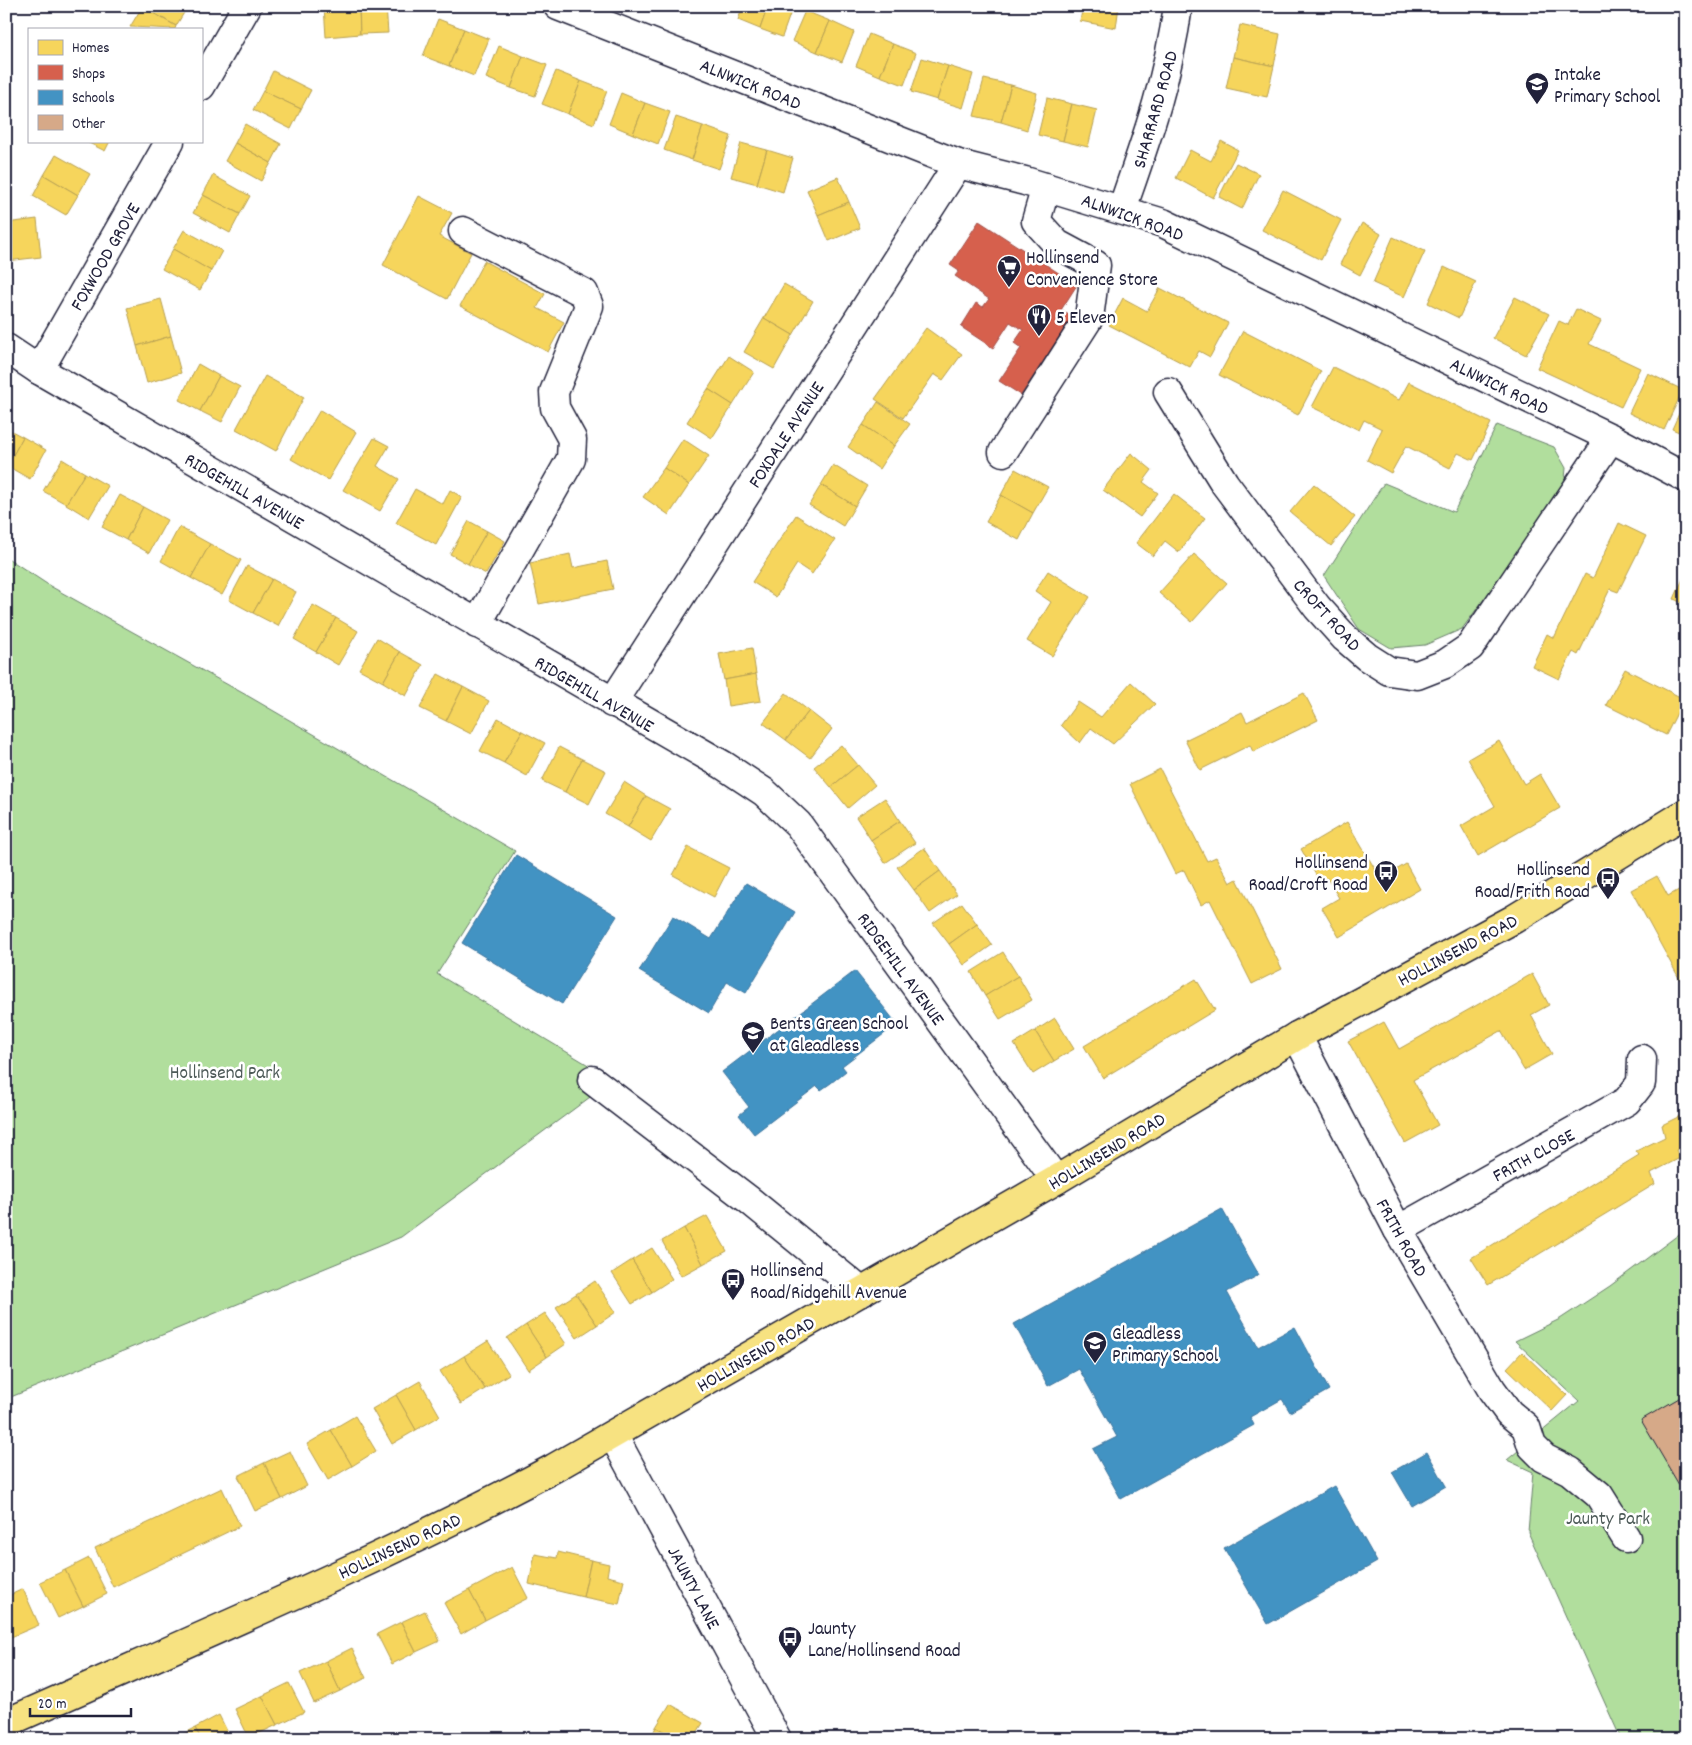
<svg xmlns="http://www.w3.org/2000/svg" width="1692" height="1745" font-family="Dekko,sans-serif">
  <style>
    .green { fill: #b1de9d; stroke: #6a806c }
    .homes { fill: #f6d55c; stroke: #b69f52 }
    .shops { fill: #d6604d; stroke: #a04d48 }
    .schools { fill: #4393c3; stroke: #39719a }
    .building { fill: #d6a988; stroke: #22223b }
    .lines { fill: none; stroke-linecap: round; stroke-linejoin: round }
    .minor-casing { stroke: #22223b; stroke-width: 31 }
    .major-casing { stroke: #22223b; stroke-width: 31 }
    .minor { stroke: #fff; stroke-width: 28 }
    .major { stroke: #f7e281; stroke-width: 28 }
    .labels { text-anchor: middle; stroke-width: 5; stroke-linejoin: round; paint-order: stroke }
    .poi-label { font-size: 19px; fill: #22223b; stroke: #fff; text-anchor: start }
    .street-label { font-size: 19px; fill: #22223b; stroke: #fff }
    .park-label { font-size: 19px; fill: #4d5a58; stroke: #fff }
  </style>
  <rect width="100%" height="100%" fill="#fff"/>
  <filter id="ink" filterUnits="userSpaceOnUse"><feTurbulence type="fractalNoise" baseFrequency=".02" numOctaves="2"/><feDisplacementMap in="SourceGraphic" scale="10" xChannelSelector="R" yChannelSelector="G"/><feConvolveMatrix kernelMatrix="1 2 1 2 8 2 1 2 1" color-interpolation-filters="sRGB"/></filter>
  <g filter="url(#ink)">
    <g class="green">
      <polygon points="1497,425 1554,447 1566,468 1564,490 1462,629 1425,645 1391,648 1359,629 1324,576 1384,483 1454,512"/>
      <polygon points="6,557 50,586 248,696 515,851 437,974 610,1078 605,1086 401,1237 6,1399"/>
      <polygon points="1686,1229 1686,1739 1621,1739 1528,1532 1533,1472 1507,1460 1579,1401 1515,1341 1560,1319 1610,1286"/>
    </g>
    <g class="homes">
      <polygon points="142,6 188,6 176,26"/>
      <polygon points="324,6 359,6 360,34 326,37"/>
      <polygon points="359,6 386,6 388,33 360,34"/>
      <polygon points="743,6 768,6 760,29 738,20"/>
      <polygon points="768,6 793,6 782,37 760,29"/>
      <polygon points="1083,6 1119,6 1116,28 1080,21"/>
      <polygon points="142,7 176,26 175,29 130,27"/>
      <polygon points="805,11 830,21 817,52 792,41"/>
      <polygon points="438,19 464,29 449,66 423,56"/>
      <polygon points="830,21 854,32 842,62 817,52"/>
      <polygon points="1240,25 1280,34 1274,66 1233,57"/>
      <polygon points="464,29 489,39 474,76 449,66"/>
      <polygon points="869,34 893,44 880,76 856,66"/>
      <polygon points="893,44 916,53 904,85 880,76"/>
      <polygon points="499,46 523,56 511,88 486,78"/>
      <polygon points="523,56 547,65 535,96 511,88"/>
      <polygon points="1233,57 1274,66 1267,97 1226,88"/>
      <polygon points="922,58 948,66 937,100 911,92"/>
      <polygon points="948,66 973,74 963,108 937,100"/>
      <polygon points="273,71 311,90 301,109 263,91"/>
      <polygon points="556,71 581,81 568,114 542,104"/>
      <polygon points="984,79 1011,85 1001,122 974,116"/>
      <polygon points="581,81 607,91 594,124 568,114"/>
      <polygon points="1011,85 1037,93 1027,130 1001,122"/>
      <polygon points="263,91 301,109 291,129 253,110"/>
      <polygon points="621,93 645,103 633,134 609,124"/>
      <polygon points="1047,98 1072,104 1063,141 1038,135"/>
      <polygon points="645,103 670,112 658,144 633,134"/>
      <polygon points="1072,104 1097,110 1088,147 1063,141"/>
      <polygon points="676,117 703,126 692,160 664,150"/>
      <polygon points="245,124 281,144 271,163 235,143"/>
      <polygon points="703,126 731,136 719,169 692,160"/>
      <polygon points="85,141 110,141 105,151"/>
      <polygon points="1221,141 1238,150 1213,198 1176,178 1190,150 1211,161"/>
      <polygon points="235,143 271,163 261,181 225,161"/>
      <polygon points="741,143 767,150 757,184 731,177"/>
      <polygon points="767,150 793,158 783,192 757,184"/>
      <polygon points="56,155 90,174 78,195 44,175"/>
      <polygon points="1236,163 1259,174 1242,209 1219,197"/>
      <polygon points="44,175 78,195 66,215 33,196"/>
      <polygon points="213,175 250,196 240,214 203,195"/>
      <polygon points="838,177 849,202 818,215 807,190"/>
      <polygon points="1283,190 1341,220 1321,260 1262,230"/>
      <polygon points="203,195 240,214 230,233 193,213"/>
      <polygon points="419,196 452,213 439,236 471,253 447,299 383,265"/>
      <polygon points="849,202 860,228 829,241 818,215"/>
      <polygon points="37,219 41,257 7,261 6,223"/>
      <polygon points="1362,223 1381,234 1360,275 1340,264"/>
      <polygon points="184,230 222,251 211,271 173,249"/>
      <polygon points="1393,237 1425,251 1404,297 1373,283"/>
      <polygon points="173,249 211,271 200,290 162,269"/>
      <polygon points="484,261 545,294 537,308 564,322 548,352 460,306"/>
      <polygon points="1444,267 1476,282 1459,318 1428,303"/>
      <polygon points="784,284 813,301 793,335 764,318"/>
      <polygon points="1160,288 1228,323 1210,357 1199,351 1190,367 1109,325 1123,298 1147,311"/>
      <polygon points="1515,297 1549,314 1526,355 1493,338"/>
      <polygon points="161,299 171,336 137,346 127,308"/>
      <polygon points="1576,309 1601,321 1589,344 1640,368 1621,407 1537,368 1559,321 1568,325"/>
      <polygon points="764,318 793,335 774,369 744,352"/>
      <polygon points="926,328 962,354 943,380 934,374 903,418 875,399"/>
      <polygon points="1243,331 1321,371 1298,415 1219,375"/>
      <polygon points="171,336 181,373 147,383 137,346"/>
      <polygon points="729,356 754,372 733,405 708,389"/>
      <polygon points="198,364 219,376 200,411 179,400"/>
      <polygon points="1333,367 1399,400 1409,382 1491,423 1473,460 1458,453 1450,468 1406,446 1391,473 1367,460 1382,429 1364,420 1359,430 1312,407"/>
      <polygon points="1648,373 1683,390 1664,430 1629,413"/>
      <polygon points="219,376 240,387 222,422 200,411"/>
      <polygon points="265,376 304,397 276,451 236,429"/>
      <polygon points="708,389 733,405 712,438 687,422"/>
      <polygon points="1686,398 1686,435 1672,429"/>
      <polygon points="878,402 910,424 894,446 863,425"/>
      <polygon points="320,410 356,432 328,480 291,459"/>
      <polygon points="863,425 894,446 879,469 848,447"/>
      <polygon points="6,428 23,437 7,466 6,466"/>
      <polygon points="23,437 46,450 30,479 7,466"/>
      <polygon points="374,438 389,446 377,466 399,479 380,511 343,490"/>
      <polygon points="683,439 709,456 689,485 664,468"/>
      <polygon points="1131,453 1152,470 1143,482 1158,493 1140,517 1103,490"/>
      <polygon points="62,459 85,473 66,504 43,491"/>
      <polygon points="833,465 867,486 855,506 821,485"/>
      <polygon points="664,468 689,485 669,515 643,497"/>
      <polygon points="1015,469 1048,487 1033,513 1001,495"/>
      <polygon points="85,473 108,486 89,518 66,504"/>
      <polygon points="1314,484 1355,517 1331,546 1290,512"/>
      <polygon points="821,485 855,506 843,526 809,505"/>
      <polygon points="415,489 443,504 450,490 462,497 436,545 396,523"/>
      <polygon points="1174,494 1205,518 1179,552 1165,541 1153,556 1136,543"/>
      <polygon points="120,495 143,507 126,540 102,527"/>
      <polygon points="1001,495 1033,513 1019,540 986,522"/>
      <polygon points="143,507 167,520 149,553 126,540"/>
      <polygon points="796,515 835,540 812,574 797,564 776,597 752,582"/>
      <polygon points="469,521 487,531 468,564 450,554"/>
      <polygon points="1619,523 1646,536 1618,592 1610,589 1578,655 1573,652 1559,679 1532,666 1547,634 1554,638 1585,574 1593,578"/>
      <polygon points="179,527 210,544 191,578 161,561"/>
      <polygon points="487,531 505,541 486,574 468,564"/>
      <polygon points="210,544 241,560 222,595 191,578"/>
      <polygon points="570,554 573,568 607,561 613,589 539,604 530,563"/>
      <polygon points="1194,554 1227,583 1192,622 1159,593"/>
      <polygon points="247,566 272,579 253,613 229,600"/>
      <polygon points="1048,571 1090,597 1052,656 1027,641 1051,602 1035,591"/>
      <polygon points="1686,572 1686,605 1674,599"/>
      <polygon points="272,579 296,592 278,626 253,613"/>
      <polygon points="313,605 336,618 316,652 294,639"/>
      <polygon points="336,618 358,631 338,665 316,652"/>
      <polygon points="377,638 400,652 383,682 359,669"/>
      <polygon points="752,648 756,674 724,680 719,654"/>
      <polygon points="400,652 423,665 406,696 383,682"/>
      <polygon points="1625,669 1684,699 1666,735 1606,705"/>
      <polygon points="438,674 463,687 446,721 420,708"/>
      <polygon points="756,674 761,701 728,706 724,680"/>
      <polygon points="1131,682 1155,704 1113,744 1091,728 1080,743 1061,725 1078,702 1101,717"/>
      <polygon points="463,687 489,701 471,734 446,721"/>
      <polygon points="786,693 809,711 786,740 763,723"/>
      <polygon points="1304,693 1318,720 1253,752 1250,745 1200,770 1185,740 1242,712 1247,722"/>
      <polygon points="809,711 832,729 810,758 786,740"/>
      <polygon points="498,718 522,731 504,763 480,751"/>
      <polygon points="522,731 545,743 527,776 504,763"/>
      <polygon points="1499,741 1524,784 1540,774 1560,808 1478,856 1461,826 1495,806 1468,759"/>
      <polygon points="841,745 858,765 831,787 814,767"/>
      <polygon points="559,747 582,759 565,792 542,781"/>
      <polygon points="582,759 606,771 589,804 565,792"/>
      <polygon points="858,765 875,785 848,808 831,787"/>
      <polygon points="1160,769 1207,861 1216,857 1230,883 1237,879 1282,969 1252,984 1210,900 1201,905 1184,870 1175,874 1130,784"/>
      <polygon points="624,782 646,796 628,827 605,814"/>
      <polygon points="646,796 670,809 651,841 628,827"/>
      <polygon points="885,798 900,821 871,840 856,817"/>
      <polygon points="900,821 915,843 885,863 871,840"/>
      <polygon points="1347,822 1381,879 1406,864 1420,889 1339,937 1322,908 1339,898 1327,878 1320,882 1301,849"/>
      <polygon points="688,847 729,868 714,897 673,875"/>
      <polygon points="924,848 940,871 914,890 897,867"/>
      <polygon points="940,871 957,894 930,913 914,890"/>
      <polygon points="1657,876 1668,896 1686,886 1686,977 1680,980 1631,890"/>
      <polygon points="962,903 977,924 949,944 933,923"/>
      <polygon points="977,924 992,945 964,965 949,944"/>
      <polygon points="1003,952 1018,976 985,996 971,972"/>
      <polygon points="1532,974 1549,1005 1531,1015 1552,1054 1524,1070 1501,1031 1413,1080 1438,1125 1405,1143 1348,1041 1384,1022 1399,1049"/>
      <polygon points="1018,976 1032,1000 1000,1019 985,996"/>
      <polygon points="1196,979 1215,1010 1103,1078 1084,1046"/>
      <polygon points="1055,1018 1074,1049 1054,1061 1035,1031"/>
      <polygon points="1035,1031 1054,1061 1033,1074 1014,1044"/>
      <polygon points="1686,1113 1686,1145 1676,1150 1680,1158 1651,1173 1655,1184 1488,1285 1471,1258 1639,1155 1636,1151 1665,1137 1662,1125"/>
      <polygon points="707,1216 727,1251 703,1264 684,1228"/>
      <polygon points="684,1228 703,1264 681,1276 662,1241"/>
      <polygon points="652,1248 672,1279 652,1292 632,1260"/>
      <polygon points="632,1260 652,1292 632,1304 612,1273"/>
      <polygon points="595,1281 616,1312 597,1325 576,1294"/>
      <polygon points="576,1294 597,1325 577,1338 556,1307"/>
      <polygon points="545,1313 566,1344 547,1357 526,1325"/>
      <polygon points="526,1325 547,1357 528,1370 507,1338"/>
      <polygon points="488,1341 509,1374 485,1389 464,1356"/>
      <polygon points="1522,1352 1567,1395 1552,1411 1507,1368"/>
      <polygon points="464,1356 485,1389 461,1404 440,1371"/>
      <polygon points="420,1381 440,1416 416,1430 396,1395"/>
      <polygon points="396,1395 416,1430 392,1444 372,1409"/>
      <polygon points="355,1416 376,1451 352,1466 331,1430"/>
      <polygon points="331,1430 352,1466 328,1480 307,1444"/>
      <polygon points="290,1451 307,1486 282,1499 264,1463"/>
      <polygon points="264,1463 282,1499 255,1511 238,1476"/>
      <polygon points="222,1488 240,1526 113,1587 95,1548"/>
      <polygon points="558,1552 591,1560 583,1597 529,1584 535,1554 557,1558"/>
      <polygon points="89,1558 107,1594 83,1606 65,1570"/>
      <polygon points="591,1560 609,1564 607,1576 624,1580 619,1604 583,1597"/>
      <polygon points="512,1567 528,1598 485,1620 469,1590"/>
      <polygon points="65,1570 83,1606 58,1618 40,1582"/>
      <polygon points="23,1589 39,1625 11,1637 6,1625 6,1597"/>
      <polygon points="469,1590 485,1620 461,1634 444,1603"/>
      <polygon points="425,1611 440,1641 416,1652 401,1622"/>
      <polygon points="401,1622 416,1652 392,1664 377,1634"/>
      <polygon points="352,1648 366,1678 340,1691 326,1661"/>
      <polygon points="326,1661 340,1691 314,1703 300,1673"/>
      <polygon points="289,1683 304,1712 277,1725 262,1696"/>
      <polygon points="262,1696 277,1725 249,1738 235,1709"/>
      <polygon points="670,1704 703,1723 693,1739 677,1739 656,1727"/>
      <polygon points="219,1715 231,1739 201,1739 195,1728"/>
      <polygon points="656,1727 677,1739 650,1739"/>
      <polygon points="195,1728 201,1739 173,1739"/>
    </g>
    <polygon class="shops" points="979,221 1077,285 1061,310 1072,317 1021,395 999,381 1021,348 1014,343 1023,330 1010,322 993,348 961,327 976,303 983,307 989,299 955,276 959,271 950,265"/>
    <g class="schools">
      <polygon points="516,855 617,916 562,1004 462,943"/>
      <polygon points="746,883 795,912 746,993 727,982 709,1013 639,971 673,916 711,939"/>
      <polygon points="855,971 897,1024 842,1066 846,1071 831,1083 821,1090 817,1086 754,1134 739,1115 749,1107 722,1072"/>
      <polygon points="1222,1209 1259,1275 1227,1292 1258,1347 1295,1327 1329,1390 1290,1412 1282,1399 1250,1417 1254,1425 1121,1499 1093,1449 1117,1437 1079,1369 1048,1386 1014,1324"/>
      <polygon points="1427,1452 1446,1486 1412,1506 1392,1472"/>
      <polygon points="1334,1486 1377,1562 1268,1624 1224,1548"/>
    </g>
    <polygon class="building" points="1686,1394 1686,1488 1682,1490 1641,1420"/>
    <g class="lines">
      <g class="minor-casing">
        <g id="minor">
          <polyline points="558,6 958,164 1025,181 1163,223 1611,438 1686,478"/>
          <polyline points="201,86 247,6"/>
          <path d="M1122,209c24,-69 46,-129 56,-203"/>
          <polyline points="463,231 584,293 589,306 554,392 555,408 572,439 571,459 477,624"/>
          <polyline points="6,348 39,370 723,765 764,792 798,824 1056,1180"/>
          <polyline points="39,370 170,141"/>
          <polyline points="1168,392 1225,484 1317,607 1345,638 1367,657 1389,671 1417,675 1445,664 1470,647 1611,438"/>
          <polyline points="1003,452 1089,318 1096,265 1057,244 1036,221 1046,187"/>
          <polyline points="612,703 958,164"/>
          <polyline points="1297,1036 1398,1230 1492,1390 1509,1413 1526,1427 1532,1446 1544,1458 1570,1471 1599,1495 1626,1538"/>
          <polyline points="592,1080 749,1200 862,1292"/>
          <polyline points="1398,1230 1627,1101 1641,1083 1642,1059"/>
          <polyline points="613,1435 777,1739"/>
        </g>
      </g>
      <g class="major-casing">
        <path id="major" d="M6,1723c183,-82 371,-160 548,-255l502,-288 241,-144 217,-117 172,-106"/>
      </g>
      <use href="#minor" class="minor"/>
      <use href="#major" class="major"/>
    </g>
  </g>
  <defs>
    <g id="school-pin" transform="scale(1.25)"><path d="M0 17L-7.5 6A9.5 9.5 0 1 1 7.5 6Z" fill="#22223b" stroke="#fff"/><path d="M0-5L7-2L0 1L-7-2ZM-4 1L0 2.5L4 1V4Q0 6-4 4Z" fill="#fff"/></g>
    <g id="supermarket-pin" transform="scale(1.25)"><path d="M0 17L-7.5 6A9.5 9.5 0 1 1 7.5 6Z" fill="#22223b" stroke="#fff"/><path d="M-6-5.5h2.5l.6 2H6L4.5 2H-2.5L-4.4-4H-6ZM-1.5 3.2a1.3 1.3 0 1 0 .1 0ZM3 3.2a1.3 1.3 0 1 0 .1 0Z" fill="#fff"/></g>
    <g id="restaurant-pin" transform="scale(1.25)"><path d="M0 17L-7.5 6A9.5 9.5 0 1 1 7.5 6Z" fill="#22223b" stroke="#fff"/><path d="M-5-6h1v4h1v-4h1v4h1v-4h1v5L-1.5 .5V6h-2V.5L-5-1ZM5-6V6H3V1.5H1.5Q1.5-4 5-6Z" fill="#fff"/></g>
    <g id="bus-pin" transform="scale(1.25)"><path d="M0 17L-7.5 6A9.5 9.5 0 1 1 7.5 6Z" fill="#22223b" stroke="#fff"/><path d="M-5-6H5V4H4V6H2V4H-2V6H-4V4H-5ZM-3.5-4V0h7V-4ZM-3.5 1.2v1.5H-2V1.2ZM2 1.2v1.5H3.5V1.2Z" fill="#fff"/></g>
  </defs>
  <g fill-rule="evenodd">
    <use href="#school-pin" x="1537" y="84"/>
    <use href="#supermarket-pin" x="1009" y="267"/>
    <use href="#restaurant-pin" x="1039" y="316"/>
    <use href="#bus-pin" x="1386" y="872"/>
    <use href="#bus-pin" x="1608" y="879"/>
    <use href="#school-pin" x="753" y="1033"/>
    <use href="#bus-pin" x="733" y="1280"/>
    <use href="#school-pin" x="1095" y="1343"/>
    <use href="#bus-pin" x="790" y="1638"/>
  </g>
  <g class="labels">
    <g class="poi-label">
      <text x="1554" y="80">Intake<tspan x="1554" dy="22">Primary School</tspan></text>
      <text x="1026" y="263">Hollinsend<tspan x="1026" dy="22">Convenience Store</tspan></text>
      <text x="1056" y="323">5 Eleven</text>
      <text x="1368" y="868" text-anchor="end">Hollinsend<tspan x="1368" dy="22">Road/Croft Road</tspan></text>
      <text x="1590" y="875" text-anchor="end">Hollinsend<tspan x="1590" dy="22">Road/Frith Road</tspan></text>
      <text x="770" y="1029">Bents Green School<tspan x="770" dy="22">at Gleadless</tspan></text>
      <text x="750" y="1276">Hollinsend<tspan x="750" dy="22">Road/Ridgehill Avenue</tspan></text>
      <text x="1112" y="1339">Gleadless<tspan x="1112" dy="22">Primary School</tspan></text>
      <text x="808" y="1634">Jaunty<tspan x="808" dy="22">Lane/Hollinsend Road</tspan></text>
    </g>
    <g class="street-label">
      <text transform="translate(751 83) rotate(22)" y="7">ALNWICK ROAD</text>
      <text transform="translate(1154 109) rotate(-74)" y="7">SHARRARD ROAD</text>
      <text transform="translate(1133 216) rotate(20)" y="7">ALNWICK ROAD</text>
      <text transform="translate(104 256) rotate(-60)" y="7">FOXWOOD GROVE</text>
      <text transform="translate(1500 385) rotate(26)" y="7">ALNWICK ROAD</text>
      <text transform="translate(785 434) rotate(-57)" y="7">FOXDALE AVENUE</text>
      <text transform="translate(245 490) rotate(30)" y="7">RIDGEHILL AVENUE</text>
      <text transform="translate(1328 614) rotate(48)" y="7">CROFT ROAD</text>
      <text transform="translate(595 693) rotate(30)" y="7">RIDGEHILL AVENUE</text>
      <text transform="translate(1457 949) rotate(-28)" y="7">HOLLINSEND ROAD</text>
      <text transform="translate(902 968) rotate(54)" y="7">RIDGEHILL AVENUE</text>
      <text transform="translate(1106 1150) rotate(-31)" y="7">HOLLINSEND ROAD</text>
      <text transform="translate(1533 1154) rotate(-29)" y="7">FRITH CLOSE</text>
      <text transform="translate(1403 1237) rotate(61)" y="7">FRITH ROAD</text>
      <text transform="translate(755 1353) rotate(-30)" y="7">HOLLINSEND ROAD</text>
      <text transform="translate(399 1545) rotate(-25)" y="7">HOLLINSEND ROAD</text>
      <text transform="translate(695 1587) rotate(62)" y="7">JAUNTY LANE</text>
    </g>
    <g class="park-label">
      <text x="225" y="1078">Hollinsend Park</text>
      <text x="1608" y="1524">Jaunty Park</text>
    </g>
  </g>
  <rect width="1692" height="1745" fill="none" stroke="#fff" stroke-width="25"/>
  <rect x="12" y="12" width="1667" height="1720" fill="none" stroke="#22223b" stroke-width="2" filter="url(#ink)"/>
  <rect x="28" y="28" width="175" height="115" fill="#ffffff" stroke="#a7a7b1"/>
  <rect x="38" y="40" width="25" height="15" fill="#f6d55c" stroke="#a7a7b1"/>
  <text x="72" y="52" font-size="15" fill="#22223b">Homes</text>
  <rect x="38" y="65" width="25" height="15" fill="#d6604d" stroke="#a7a7b1"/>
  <text x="72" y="78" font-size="15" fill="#22223b">Shops</text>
  <rect x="38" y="90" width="25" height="15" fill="#4393c3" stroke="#a7a7b1"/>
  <text x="72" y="102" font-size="15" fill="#22223b">Schools</text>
  <rect x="38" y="115" width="25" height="15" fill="#d6a988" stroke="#a7a7b1"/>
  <text x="72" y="128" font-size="15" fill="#22223b">Other</text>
  <path d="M30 1708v8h101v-8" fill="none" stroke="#22223b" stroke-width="2.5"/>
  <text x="38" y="1708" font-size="15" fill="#22223b" stroke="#ffffff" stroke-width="4" paint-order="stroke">20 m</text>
</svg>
